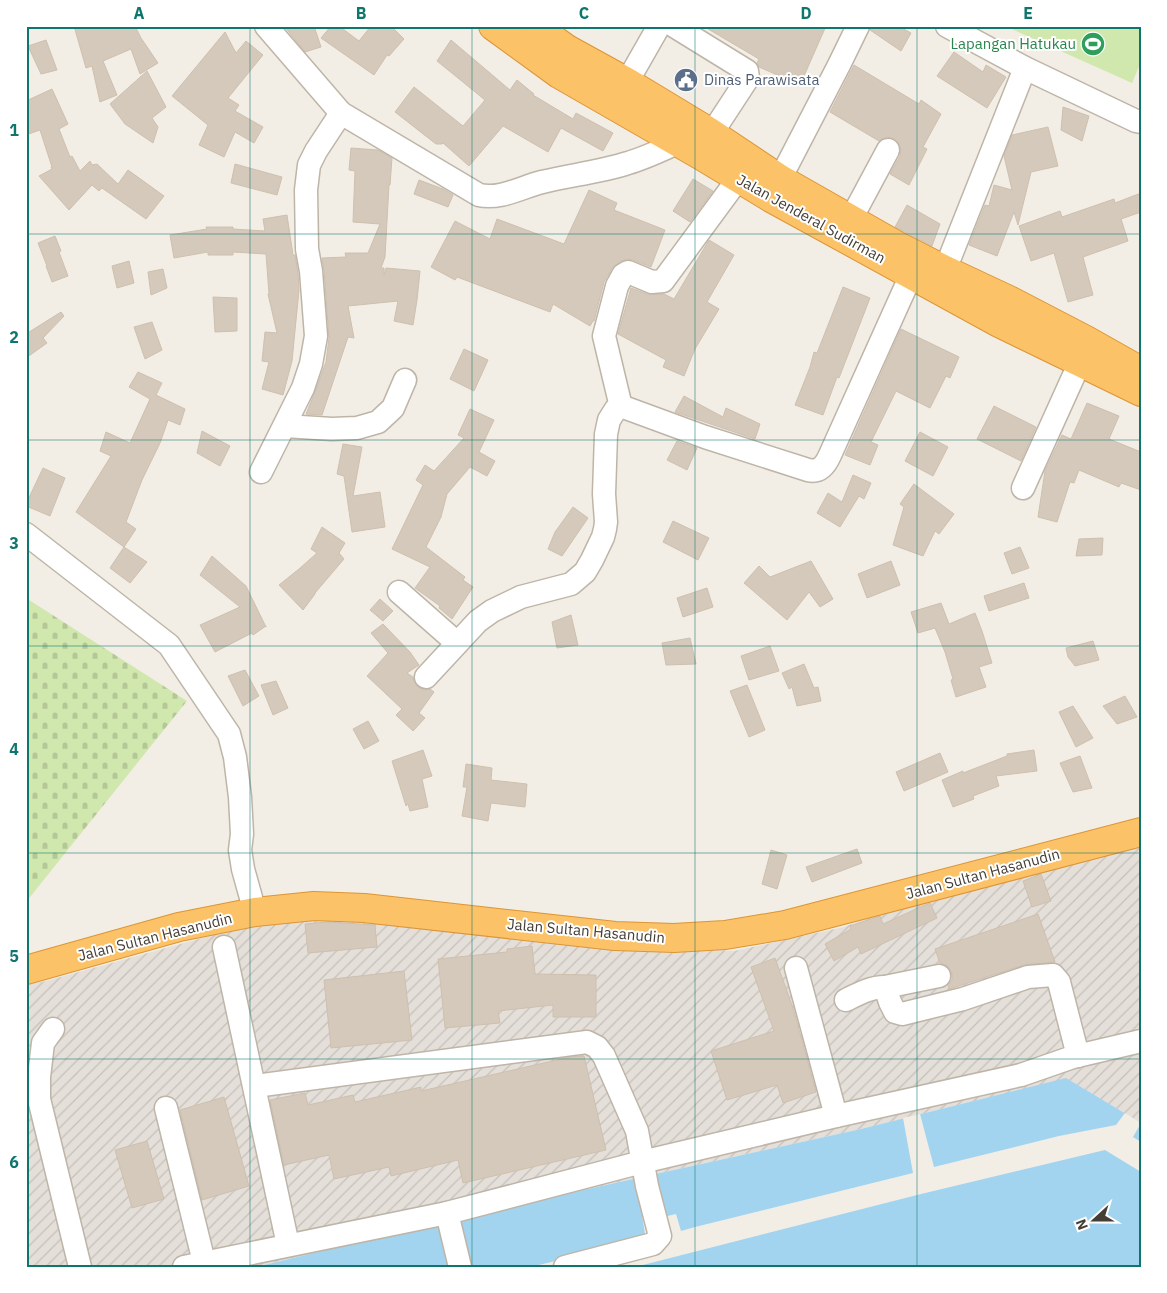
<svg xmlns="http://www.w3.org/2000/svg" width="1167" height="1293" font-family="'IBM Plex Sans',sans-serif">
  <style>
    .industrial { fill: url(#industrial-furrows) }
    .cemetery { fill: url(#cemetery-stones) }
    .garden { fill: #d0e7ae }
    .water { fill: #a2d4ef }
    .pier { fill: #f3eee5 }
    .building { fill: #d4c9bb; stroke: #cfc0ae }
    .lines { fill: none; stroke-linecap: round; stroke-linejoin: round }
    .minor-casing { stroke: #beb5a8; stroke-width: 25 }
    .highway-casing { stroke: #dc9536; stroke-width: 30 }
    .minor { stroke: #fff; stroke-width: 22 }
    .highway { stroke: #fcc267; stroke-width: 28 }
    .grid { fill: none; stroke: #0f766e; stroke-width: 1; stroke-opacity: 0.55 }
    .labels { text-anchor: middle; stroke-width: 4; stroke-linejoin: round; paint-order: stroke }
    .leisure-label { font-size: 15px; fill: #27864d; stroke: #fff; text-anchor: end }
    .service-label { font-size: 15px; fill: #4e5e75; stroke: #fff; text-anchor: start }
    .street-label { font-size: 15px; fill: #453e35; stroke: #fff }
    .neatline { fill: none; stroke: #0f766e; stroke-width: 2 }
    .grid-label { font-size: 16px; text-anchor: middle; font-weight: bold; fill: #0f766e }
  </style>
  <defs>
    <pattern id="industrial-furrows" width="10" height="10" patternUnits="userSpaceOnUse" patternTransform="scale(1.25)"><rect width="10" height="10" fill="#e5dfda"/><path d="M-1 1l2-2M0 10L10 0M9 11l2-2" fill="none" stroke="#c6c0bc"/></pattern>
    <pattern id="cemetery-stones" width="16" height="16" patternUnits="userSpaceOnUse" patternTransform="scale(1.25)"><rect width="16" height="16" fill="#d0e7ae"/><path d="M2 7V4a2 2 0 0 1 4 0v3zM10 15v-3a2 2 0 0 1 4 0v3z" fill="#b4c796"/></pattern>
  </defs>
  <rect width="100%" height="100%" fill="#f3eee5"/>
  <polygon class="industrial" points="1141,844 1141,1123 1066,1079 861,1129 479,1213 256,1267 26,1267 26,985 46,981 231,930 283,921 321,918 618,943 734,951 844,927 882,912"/>
  <polygon class="cemetery" points="26,598 187,701 26,902"/>
  <polygon class="garden" points="1005,26 1141,26 1141,62 1132,83"/>
  <polygon class="water" points="1066,1078 1141,1123 1141,1267 256,1267 479,1213 861,1129"/>
  <polygon class="pier" points="1125,1113 1141,1123 1133,1137 1141,1142 1141,1172 1105,1150 921,1194 635,1267 530,1267 646,1240 636,1178 663,1217 676,1214 681,1231 695,1227 913,1173 903,1118 920,1114 934,1167 1059,1136 1116,1125"/>
  <g class="building">
    <polygon points="74,26 135,26 141,38 158,63 140,74 131,49 103,61 117,95 100,102 92,66 86,68"/>
    <polygon points="284,26 314,26 321,47 305,52"/>
    <polygon points="331,26 339,26 359,41 371,26 391,26 404,39 389,56 387,55 374,75 321,38"/>
    <polygon points="703,26 826,26 800,85 759,67 757,63 759,59"/>
    <polygon points="871,26 898,26 911,33 901,51 870,30"/>
    <polygon points="225,32 236,53 246,41 263,55 228,98 239,105 235,111 263,127 254,143 235,132 224,157 199,145 208,125 172,96"/>
    <polygon points="46,40 57,70 41,74 28,46"/>
    <polygon points="451,40 510,90 517,80 534,94 533,95 573,119 576,113 613,133 603,151 561,128 548,152 503,126 469,166 443,143 442,144 436,144 395,112 414,87 463,126 485,100 437,61"/>
    <polygon points="954,52 983,72 986,65 1006,77 987,108 937,76"/>
    <polygon points="854,65 919,104 921,100 941,114 923,147 927,149 909,185 890,174 900,156 901,150 899,144 895,139 887,137 882,139 879,141 830,112"/>
    <polygon points="147,71 166,107 152,118 158,127 153,143 125,124 110,104"/>
    <polygon points="52,89 68,124 59,129 70,157 72,156 80,171 90,161 92,165 97,164 118,184 128,170 164,196 146,219 102,188 99,191 92,185 69,210 39,176 52,169 51,167 52,167 40,130 26,135 26,101"/>
    <polygon points="1063,107 1089,116 1082,141 1061,130"/>
    <polygon points="1048,127 1058,166 1031,172 1018,225 1014,212 997,256 969,245 985,205 989,206 994,185 1012,190 1004,156 1012,135"/>
    <polygon points="351,148 378,150 392,158 390,185 389,185 385,257 381,268 384,268 384,275 386,268 420,271 417,300 413,325 394,321 398,301 348,306 354,338 348,337 322,415 306,414 315,392 326,362 329,338 324,270 322,258 346,257 345,253 368,253 380,224 353,222 355,171 349,170"/>
    <polygon points="235,164 282,177 277,195 231,183"/>
    <polygon points="693,179 713,191 690,222 673,211"/>
    <polygon points="419,180 443,189 453,195 448,207 414,194"/>
    <polygon points="589,190 617,203 614,210 665,230 651,267 633,260 627,259 621,261 612,268 604,282 594,321 593,321 590,326 553,304 550,312 457,277 455,280 431,267 455,221 490,239 497,219 564,244"/>
    <polygon points="1141,193 1141,212 1121,219 1128,241 1083,257 1093,295 1068,302 1054,253 1031,261 1019,226 1060,211 1062,217 1114,199 1115,203"/>
    <polygon points="907,205 940,224 932,246 895,227"/>
    <polygon points="287,215 293,255 295,255 298,273 299,290 292,361 283,395 262,389 269,362 262,361 265,332 277,333 268,294 269,294 266,254 233,252 233,255 208,255 208,252 174,258 170,235 207,229 206,227 233,227 233,229 265,231 263,219"/>
    <polygon points="55,236 61,251 59,252 68,276 52,282 46,266 47,266 38,243"/>
    <polygon points="709,240 734,255 707,302 719,309 695,349 684,376 663,367 666,360 618,334 631,288 647,294 664,294 674,299"/>
    <polygon points="129,261 134,283 117,288 112,266"/>
    <polygon points="163,269 167,288 151,295 148,272"/>
    <polygon points="843,287 870,298 839,378 837,377 823,415 795,405 810,367 814,352 817,353"/>
    <polygon points="213,297 237,298 237,331 215,332"/>
    <polygon points="61,312 64,316 43,338 47,343 26,358 26,334"/>
    <polygon points="152,322 162,350 145,359 134,327"/>
    <polygon points="901,329 959,357 950,378 946,376 930,408 896,391 871,442 878,445 870,465 845,455"/>
    <polygon points="464,349 488,360 474,391 450,379"/>
    <polygon points="138,372 162,383 156,395 185,409 180,425 168,420 160,443 142,480 126,522 136,529 124,547 76,512 111,456 100,451 106,432 130,443 150,399 129,387"/>
    <polygon points="684,396 723,417 726,408 760,424 755,439 675,412"/>
    <polygon points="1087,403 1119,416 1109,439 1141,452 1141,490 1121,483 1119,487 1079,470 1074,483 1070,482 1057,522 1038,517 1045,471 1062,435 1071,439"/>
    <polygon points="994,406 1036,427 1021,461 977,439"/>
    <polygon points="470,409 494,420 479,452 495,461 487,476 470,467 447,494 441,517 426,547 465,577 463,580 473,587 452,619 439,608 440,606 415,588 430,567 392,549 423,485 416,480 425,465 434,471 464,438 458,435"/>
    <polygon points="202,431 230,446 220,466 197,453"/>
    <polygon points="920,432 948,447 933,476 905,461"/>
    <polygon points="677,441 697,448 687,470 667,460"/>
    <polygon points="343,444 362,447 353,496 380,492 385,527 352,532 344,476 337,474"/>
    <polygon points="43,468 65,478 50,516 26,506 26,504"/>
    <polygon points="853,475 871,483 864,499 859,496 840,527 817,513 828,493 842,502"/>
    <polygon points="914,484 954,514 939,534 935,531 923,556 893,545 904,507 900,504"/>
    <polygon points="573,507 588,518 562,556 548,549 555,532"/>
    <polygon points="673,521 709,538 698,560 663,542"/>
    <polygon points="322,527 345,543 339,553 344,559 315,593 315,594 303,610 279,585 299,569 317,553 311,549"/>
    <polygon points="1103,538 1102,555 1076,556 1079,539"/>
    <polygon points="124,547 147,562 130,583 110,568"/>
    <polygon points="1020,547 1029,568 1012,574 1004,553"/>
    <polygon points="212,556 246,586 266,627 266,626 253,635 252,633 215,652 200,625 240,607 200,575"/>
    <polygon points="811,561 833,599 820,607 809,592 787,620 744,583 759,566 770,577"/>
    <polygon points="891,561 900,585 867,598 858,574"/>
    <polygon points="1024,583 1029,598 989,611 984,596"/>
    <polygon points="707,588 713,607 683,617 677,598"/>
    <polygon points="380,599 393,611 383,621 370,610"/>
    <polygon points="941,603 949,624 975,613 982,631 992,663 979,667 986,687 956,697 951,680 953,679 945,652 935,628 918,633 911,612"/>
    <polygon points="571,615 578,645 557,648 552,622"/>
    <polygon points="383,624 410,652 419,665 407,673 413,677 414,681 417,686 423,690 430,689 434,692 419,713 425,718 413,731 396,715 402,709 367,676 388,653 371,633"/>
    <polygon points="690,638 696,664 666,665 662,643"/>
    <polygon points="1093,641 1099,660 1075,666 1068,657 1066,648"/>
    <polygon points="770,646 779,671 749,680 741,656"/>
    <polygon points="804,664 814,688 818,687 821,701 797,706 792,687 789,689 782,673"/>
    <polygon points="245,670 259,696 243,706 228,676"/>
    <polygon points="276,681 288,708 273,715 261,685"/>
    <polygon points="747,685 765,730 749,737 730,691"/>
    <polygon points="1125,696 1137,717 1117,724 1103,706"/>
    <polygon points="1073,706 1093,738 1076,747 1059,712"/>
    <polygon points="368,721 379,741 364,749 353,729"/>
    <polygon points="423,750 432,776 422,779 428,807 410,811 408,804 406,806 392,761"/>
    <polygon points="1034,750 1037,771 996,776 999,786 973,796 974,799 953,807 942,780 963,771 963,773 1007,756 1007,754"/>
    <polygon points="940,753 948,772 904,791 896,772"/>
    <polygon points="1080,756 1092,788 1073,792 1060,763"/>
    <polygon points="466,764 492,768 491,780 527,784 525,807 491,803 488,821 462,816 467,787 463,787"/>
    <polygon points="857,849 862,863 812,882 806,867"/>
    <polygon points="771,850 787,855 777,889 762,884"/>
    <polygon points="1041,874 1051,901 1032,907 1023,881"/>
    <polygon points="930,903 937,918 861,954 858,947 834,961 825,944 851,929 850,926 880,916 883,924 925,905"/>
    <polygon points="1038,914 1055,962 1024,965 949,989 948,986 952,980 952,973 948,967 944,964 940,963 935,949"/>
    <polygon points="327,922 375,925 377,947 308,953 305,924"/>
    <polygon points="532,946 535,974 596,975 596,1017 553,1017 553,1005 498,1011 500,1023 445,1028 438,959 507,952 507,949"/>
    <polygon points="775,958 793,1008 816,1092 783,1103 777,1085 727,1100 711,1051 774,1031 751,967"/>
    <polygon points="404,971 412,1040 331,1048 324,980"/>
    <polygon points="584,1056 606,1150 463,1183 458,1160 391,1176 389,1167 334,1179 329,1155 284,1165 270,1100 305,1093 308,1105 353,1095 355,1102 421,1087 421,1091 570,1057"/>
    <polygon points="224,1097 249,1186 202,1200 180,1110"/>
    <polygon points="147,1141 164,1199 132,1208 115,1150"/>
  </g>
  <g class="lines">
    <g class="minor-casing">
      <g id="minor">
        <path d="M266,26l75,87 138,82c21,5 43,-8 63,-13 29,-7 58,-10 86,-19 21,-6 41,-17 61,-25"/>
        <polyline points="674,26 747,71 748,78 712,133 704,148"/>
        <polyline points="947,26 1025,68 1136,121 1141,122"/>
        <polyline points="627,82 659,26"/>
        <polyline points="780,179 839,65 858,26"/>
        <polyline points="851,219 888,150"/>
        <polyline points="938,286 945,270 1025,68"/>
        <polyline points="621,407 604,336 617,286 623,275 628,272 652,282 663,281 738,179"/>
        <polyline points="285,426 332,429 357,428 378,422 393,408 405,380"/>
        <polyline points="261,472 303,388 311,364 316,336 311,271 307,249 306,190 309,165 316,151 341,113"/>
        <polyline points="1023,488 1080,362"/>
        <polyline points="26,534 169,645 229,734 235,757 240,797 242,834 240,850 243,869 255,912"/>
        <polyline points="399,592 457,643"/>
        <path d="M426,677l52,-56 14,-10 29,-14 50,-13 14,-12 7,-12 11,-23 2,-8 1,-7 -2,-28 2,-60 3,-14 7,-11 5,-2 5,1 79,29 103,33c12,3 18,-6 22,-15l81,-180"/>
        <polyline points="224,947 288,1245"/>
        <polyline points="796,968 836,1116"/>
        <polyline points="885,987 939,976"/>
        <path d="M846,1000c12,-6 25,-13 39,-13l5,15 5,10 7,2 61,-15 65,-22 25,-2 6,7 19,74"/>
        <polyline points="53,1029 43,1043 39,1077 39,1099 80,1267"/>
        <polyline points="255,1086 587,1042 597,1047 604,1056 637,1131 647,1186 660,1236 653,1244 565,1267"/>
        <polyline points="166,1108 204,1262"/>
        <polyline points="447,1213 460,1267"/>
        <polyline points="184,1267 447,1213 642,1162 836,1116 1021,1075 1073,1057 1141,1041"/>
      </g>
    </g>
    <g class="highway-casing">
      <g id="highway">
        <polyline points="493,26 559,74 700,155 771,198 999,323 1141,392"/>
        <polyline points="535,26 567,49 627,82 708,131 780,179 896,245 945,270 1009,300 1086,340 1141,371"/>
        <polyline points="26,970 179,927 255,912 314,906 364,908 615,936 674,938 725,935 785,925 1141,832"/>
      </g>
    </g>
    <use href="#minor" class="minor"/>
    <use href="#highway" class="highway"/>
  </g>
  <path class="grid" d="M250,26v1241M472,26v1241M695,26v1241M917,26v1241M26,234h1115M26,440h1115M26,646h1115M26,853h1115M26,1059h1115"/>
  <defs>
    <g id="stadium-disc" transform="scale(1.25)"><circle r="9.5" fill="#2e9e5b" stroke="#fff"/><path d="M0-5a6.5 5 0 1 0 0 10a6.5 5 0 1 0 0-10ZM-3.5-1.8h7v3.6h-7Z" fill="#fff"/></g>
    <g id="civic-disc" transform="scale(1.25)"><circle r="9.5" fill="#5c6f8a" stroke="#fff"/><path d="M-.6-6.5H3V-4.5H.6V-3L4-1V1h2V6H-6V1h2V-1L-.6-3ZM-1.2 2.5V6h2.4V2.5Z" fill="#fff"/></g>
  </defs>
  <g fill-rule="evenodd">
    <use href="#stadium-disc" x="1093" y="44"/>
    <use href="#civic-disc" x="686" y="80"/>
  </g>
  <g class="labels">
    <g class="leisure-label">
      <text x="1076" y="49">Lapangan Hatukau</text>
    </g>
    <g class="service-label">
      <text x="704" y="85">Dinas Parawisata</text>
    </g>
    <g class="street-label">
      <text transform="translate(811 219) rotate(29)" y="5">Jalan Jenderal Sudirman</text>
      <text transform="translate(983 874) rotate(-15)" y="5">Jalan Sultan Hasanudin</text>
      <text transform="translate(586 931) rotate(5)" y="5">Jalan Sultan Hasanudin</text>
      <text transform="translate(155 937) rotate(-14)" y="5">Jalan Sultan Hasanudin</text>
    </g>
  </g>
  <rect width="1167" height="1293" fill="none" stroke="#ffffff" stroke-width="55"/>
  <g transform="translate(1094 1220) rotate(249)" stroke="#ffffff" stroke-width="4" paint-order="stroke">
  <path d="M0-4L9 19L0 12L-9 19Z" fill="#453e35"/>
  <text y="-8" font-size="14" font-weight="bold" text-anchor="middle" fill="#453e35">N</text>
  </g>
  <rect x="28" y="28" width="1112" height="1238" class="neatline"/>
  <g class="grid-label">
    <text x="139" y="19">A</text>
    <text x="361" y="19">B</text>
    <text x="584" y="19">C</text>
    <text x="806" y="19">D</text>
    <text x="1028" y="19">E</text>
    <text x="14" y="136">1</text>
    <text x="14" y="343">2</text>
    <text x="14" y="549">3</text>
    <text x="14" y="755">4</text>
    <text x="14" y="962">5</text>
    <text x="14" y="1168">6</text>
  </g>
</svg>
